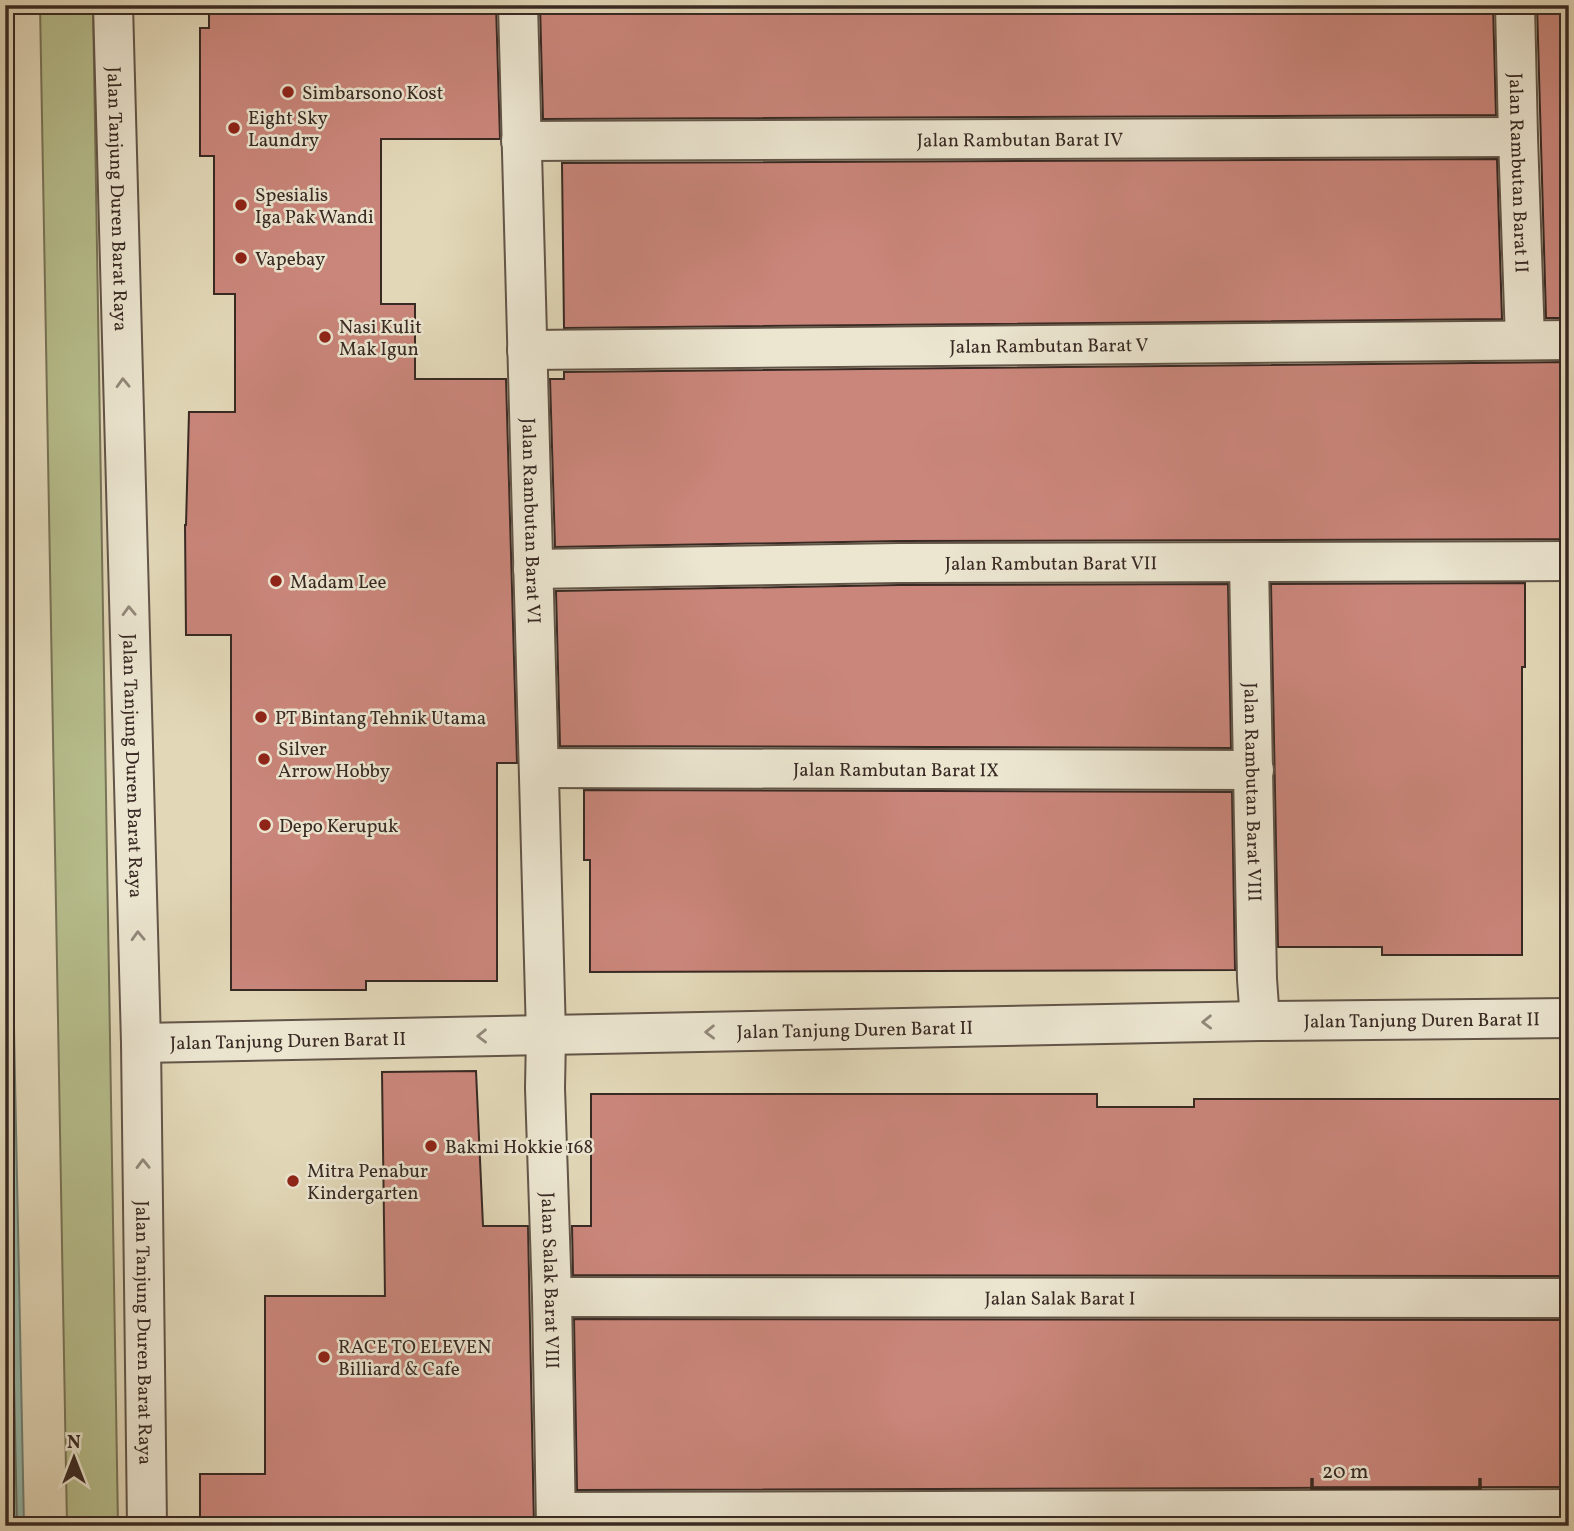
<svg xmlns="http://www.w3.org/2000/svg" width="1574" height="1531" font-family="Vollkorn,serif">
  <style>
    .green { fill: #b7be8d; stroke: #787458; stroke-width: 2 }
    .water { fill: #95baab; stroke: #708075; stroke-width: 2 }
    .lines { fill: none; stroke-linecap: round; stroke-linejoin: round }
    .shore { stroke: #667267; stroke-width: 2 }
    .building { fill: #ca867b; stroke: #382923; stroke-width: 2 }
    .minor-casing { stroke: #625548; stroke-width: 42 }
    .minor { stroke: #ece6d1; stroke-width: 38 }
    .oneway { stroke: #92887a }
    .poi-dot { fill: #8f2418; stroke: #ece6d1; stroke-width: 2.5 }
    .labels { text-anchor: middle; stroke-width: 5; stroke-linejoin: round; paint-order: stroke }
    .poi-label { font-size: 19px; fill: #382923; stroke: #ece6d1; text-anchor: start }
    .street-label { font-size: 19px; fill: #382923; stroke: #ece6d1 }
  </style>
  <rect width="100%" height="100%" fill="#e2d8b8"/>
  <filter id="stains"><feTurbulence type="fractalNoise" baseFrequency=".00286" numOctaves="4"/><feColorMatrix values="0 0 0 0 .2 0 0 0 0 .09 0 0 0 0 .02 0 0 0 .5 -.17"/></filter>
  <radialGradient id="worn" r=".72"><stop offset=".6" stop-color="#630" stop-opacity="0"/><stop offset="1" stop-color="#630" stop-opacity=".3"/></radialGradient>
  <polygon class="green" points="40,5 93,5 118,1526 67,1526"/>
  <polygon class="water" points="5,579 24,1526 5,1526"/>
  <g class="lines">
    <g class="shore">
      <polyline points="5,939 17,1526"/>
      <polyline points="5,1391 8,1526"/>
    </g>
  </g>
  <g class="building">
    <polygon points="209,5 496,5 500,139 381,139 381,304 415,304 415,379 506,379 517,763 497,763 497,981 366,981 366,990 231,990 231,635 186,635 185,525 186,525 189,412 235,412 235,294 214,294 214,156 200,156 200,28 209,28"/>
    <polygon points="540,5 1493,5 1496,115 543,119"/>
    <polygon points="1537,5 1569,5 1569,318 1546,318"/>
    <polygon points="1497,159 1502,319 564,328 562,163"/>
    <polygon points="1569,362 1569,539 899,541 555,547 550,379 564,379 564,372"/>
    <polygon points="1525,583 1525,667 1522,667 1522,955 1382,955 1382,947 1278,947 1271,584"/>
    <polygon points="1228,584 1231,748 560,746 556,591 899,585"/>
    <polygon points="584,790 1232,792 1235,970 590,972 590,860 584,860"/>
    <polygon points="476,1071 483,1226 528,1226 534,1526 200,1526 200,1474 265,1474 265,1296 385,1296 382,1072"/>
    <polygon points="591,1094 1097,1094 1097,1107 1194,1107 1194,1099 1569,1099 1569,1276 573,1275 572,1226 591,1226"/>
    <polygon points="574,1319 1569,1320 1569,1399 1561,1399 1561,1487 577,1490"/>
  </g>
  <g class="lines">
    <g class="minor-casing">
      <g id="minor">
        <path id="s1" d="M113,5l28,1038 6,483"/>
        <path id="s2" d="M518,5l28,1030 -1,53 7,209 4,229"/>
        <path id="s3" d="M1515,5l3,132 7,203"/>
        <path id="s4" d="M521,141l997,-4"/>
        <path id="s5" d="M527,350l1042,-10"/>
        <path id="s6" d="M1249,563l8,416 3,42"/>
        <path id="s7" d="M533,569l366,-6 670,-2"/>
        <path id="s8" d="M539,768l715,2"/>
        <path id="s9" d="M141,1043l1119,-22 309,-3"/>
        <path id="s10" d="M552,1297l1017,1"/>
        <polyline points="556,1512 1569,1509"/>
      </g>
    </g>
    <use href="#minor" class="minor"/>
  </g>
  <defs><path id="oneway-chevron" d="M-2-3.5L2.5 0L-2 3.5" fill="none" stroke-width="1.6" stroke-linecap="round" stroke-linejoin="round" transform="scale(1.75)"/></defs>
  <g class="oneway">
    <use href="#oneway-chevron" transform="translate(123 383) rotate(-92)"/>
    <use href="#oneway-chevron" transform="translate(129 611) rotate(-92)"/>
    <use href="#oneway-chevron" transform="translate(138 936) rotate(-92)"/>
    <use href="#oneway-chevron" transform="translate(1207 1022) rotate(179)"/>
    <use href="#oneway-chevron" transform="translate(710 1032) rotate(179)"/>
    <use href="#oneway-chevron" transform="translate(482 1036) rotate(179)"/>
    <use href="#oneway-chevron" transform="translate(143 1164) rotate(-91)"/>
  </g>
  <g class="poi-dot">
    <circle cx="288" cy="92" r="7"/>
    <circle cx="234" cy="128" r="7"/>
    <circle cx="241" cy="205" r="7"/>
    <circle cx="241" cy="258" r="7"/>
    <circle cx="325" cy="337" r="7"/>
    <circle cx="276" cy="581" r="7"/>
    <circle cx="261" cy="717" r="7"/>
    <circle cx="264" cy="759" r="7"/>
    <circle cx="265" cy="825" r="7"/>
    <circle cx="431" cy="1146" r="7"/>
    <circle cx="293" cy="1181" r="7"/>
    <circle cx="324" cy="1357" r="7"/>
  </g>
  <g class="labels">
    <g class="poi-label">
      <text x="302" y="99">Simbarsono Kost</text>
      <text x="248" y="124">Eight Sky<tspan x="248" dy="22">Laundry</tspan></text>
      <text x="255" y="201">Spesialis<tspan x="255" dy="22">Iga Pak Wandi</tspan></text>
      <text x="255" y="265">Vapebay</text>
      <text x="339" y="333">Nasi Kulit<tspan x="339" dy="22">Mak Igun</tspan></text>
      <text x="290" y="588">Madam Lee</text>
      <text x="275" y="724">PT Bintang Tehnik Utama</text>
      <text x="278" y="755">Silver<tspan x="278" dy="22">Arrow Hobby</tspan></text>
      <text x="279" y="832">Depo Kerupuk</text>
      <text x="445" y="1153">Bakmi Hokkie 168</text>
      <text x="307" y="1177">Mitra Penabur<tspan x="307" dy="22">Kindergarten</tspan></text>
      <text x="338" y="1353">RACE TO ELEVEN<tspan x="338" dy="22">Billiard &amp; Cafe</tspan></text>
    </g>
    <g class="street-label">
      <text dy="7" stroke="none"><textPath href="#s4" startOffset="499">Jalan Rambutan Barat IV</textPath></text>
      <text dy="7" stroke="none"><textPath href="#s3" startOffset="168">Jalan Rambutan Barat II</textPath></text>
      <text dy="7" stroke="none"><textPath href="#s1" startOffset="194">Jalan Tanjung Duren Barat Raya</textPath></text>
      <text dy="7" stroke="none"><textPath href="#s5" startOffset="522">Jalan Rambutan Barat V</textPath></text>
      <text dy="7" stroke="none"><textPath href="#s2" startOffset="516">Jalan Rambutan Barat VI</textPath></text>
      <text dy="7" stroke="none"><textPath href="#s7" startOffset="518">Jalan Rambutan Barat VII</textPath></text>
      <text dy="7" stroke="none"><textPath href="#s1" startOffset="761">Jalan Tanjung Duren Barat Raya</textPath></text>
      <text dy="7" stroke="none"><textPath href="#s8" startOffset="357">Jalan Rambutan Barat IX</textPath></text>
      <text dy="7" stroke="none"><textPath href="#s6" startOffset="229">Jalan Rambutan Barat VIII</textPath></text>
      <text dy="7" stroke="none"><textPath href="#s9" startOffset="1281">Jalan Tanjung Duren Barat II</textPath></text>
      <text dy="7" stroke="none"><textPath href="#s9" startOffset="714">Jalan Tanjung Duren Barat II</textPath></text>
      <text dy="7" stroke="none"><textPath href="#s9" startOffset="147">Jalan Tanjung Duren Barat II</textPath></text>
      <text dy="7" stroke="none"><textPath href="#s2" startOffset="1276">Jalan Salak Barat VIII</textPath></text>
      <text dy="7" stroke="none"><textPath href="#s10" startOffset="508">Jalan Salak Barat I</textPath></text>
      <text dy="7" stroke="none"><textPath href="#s1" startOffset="1328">Jalan Tanjung Duren Barat Raya</textPath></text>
    </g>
  </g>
  <rect width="1574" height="1531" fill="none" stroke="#e2d8b8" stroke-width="28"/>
  <rect x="7" y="7" width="1560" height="1517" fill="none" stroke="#382923" stroke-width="3.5"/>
  <rect x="14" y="14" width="1546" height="1503" fill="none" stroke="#382923" stroke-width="2"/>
  <g transform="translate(74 1458)" stroke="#ece6d1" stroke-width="5" paint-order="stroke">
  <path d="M0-5L12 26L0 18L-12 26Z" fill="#382923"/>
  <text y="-10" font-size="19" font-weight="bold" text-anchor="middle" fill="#382923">N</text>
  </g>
  <path d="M1312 1478v10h168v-10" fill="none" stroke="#382923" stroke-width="3.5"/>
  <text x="1322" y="1478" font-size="21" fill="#382923" stroke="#ece6d1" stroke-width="5" paint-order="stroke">20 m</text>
  <rect width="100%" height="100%" filter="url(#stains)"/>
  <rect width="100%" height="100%" fill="url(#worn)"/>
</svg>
